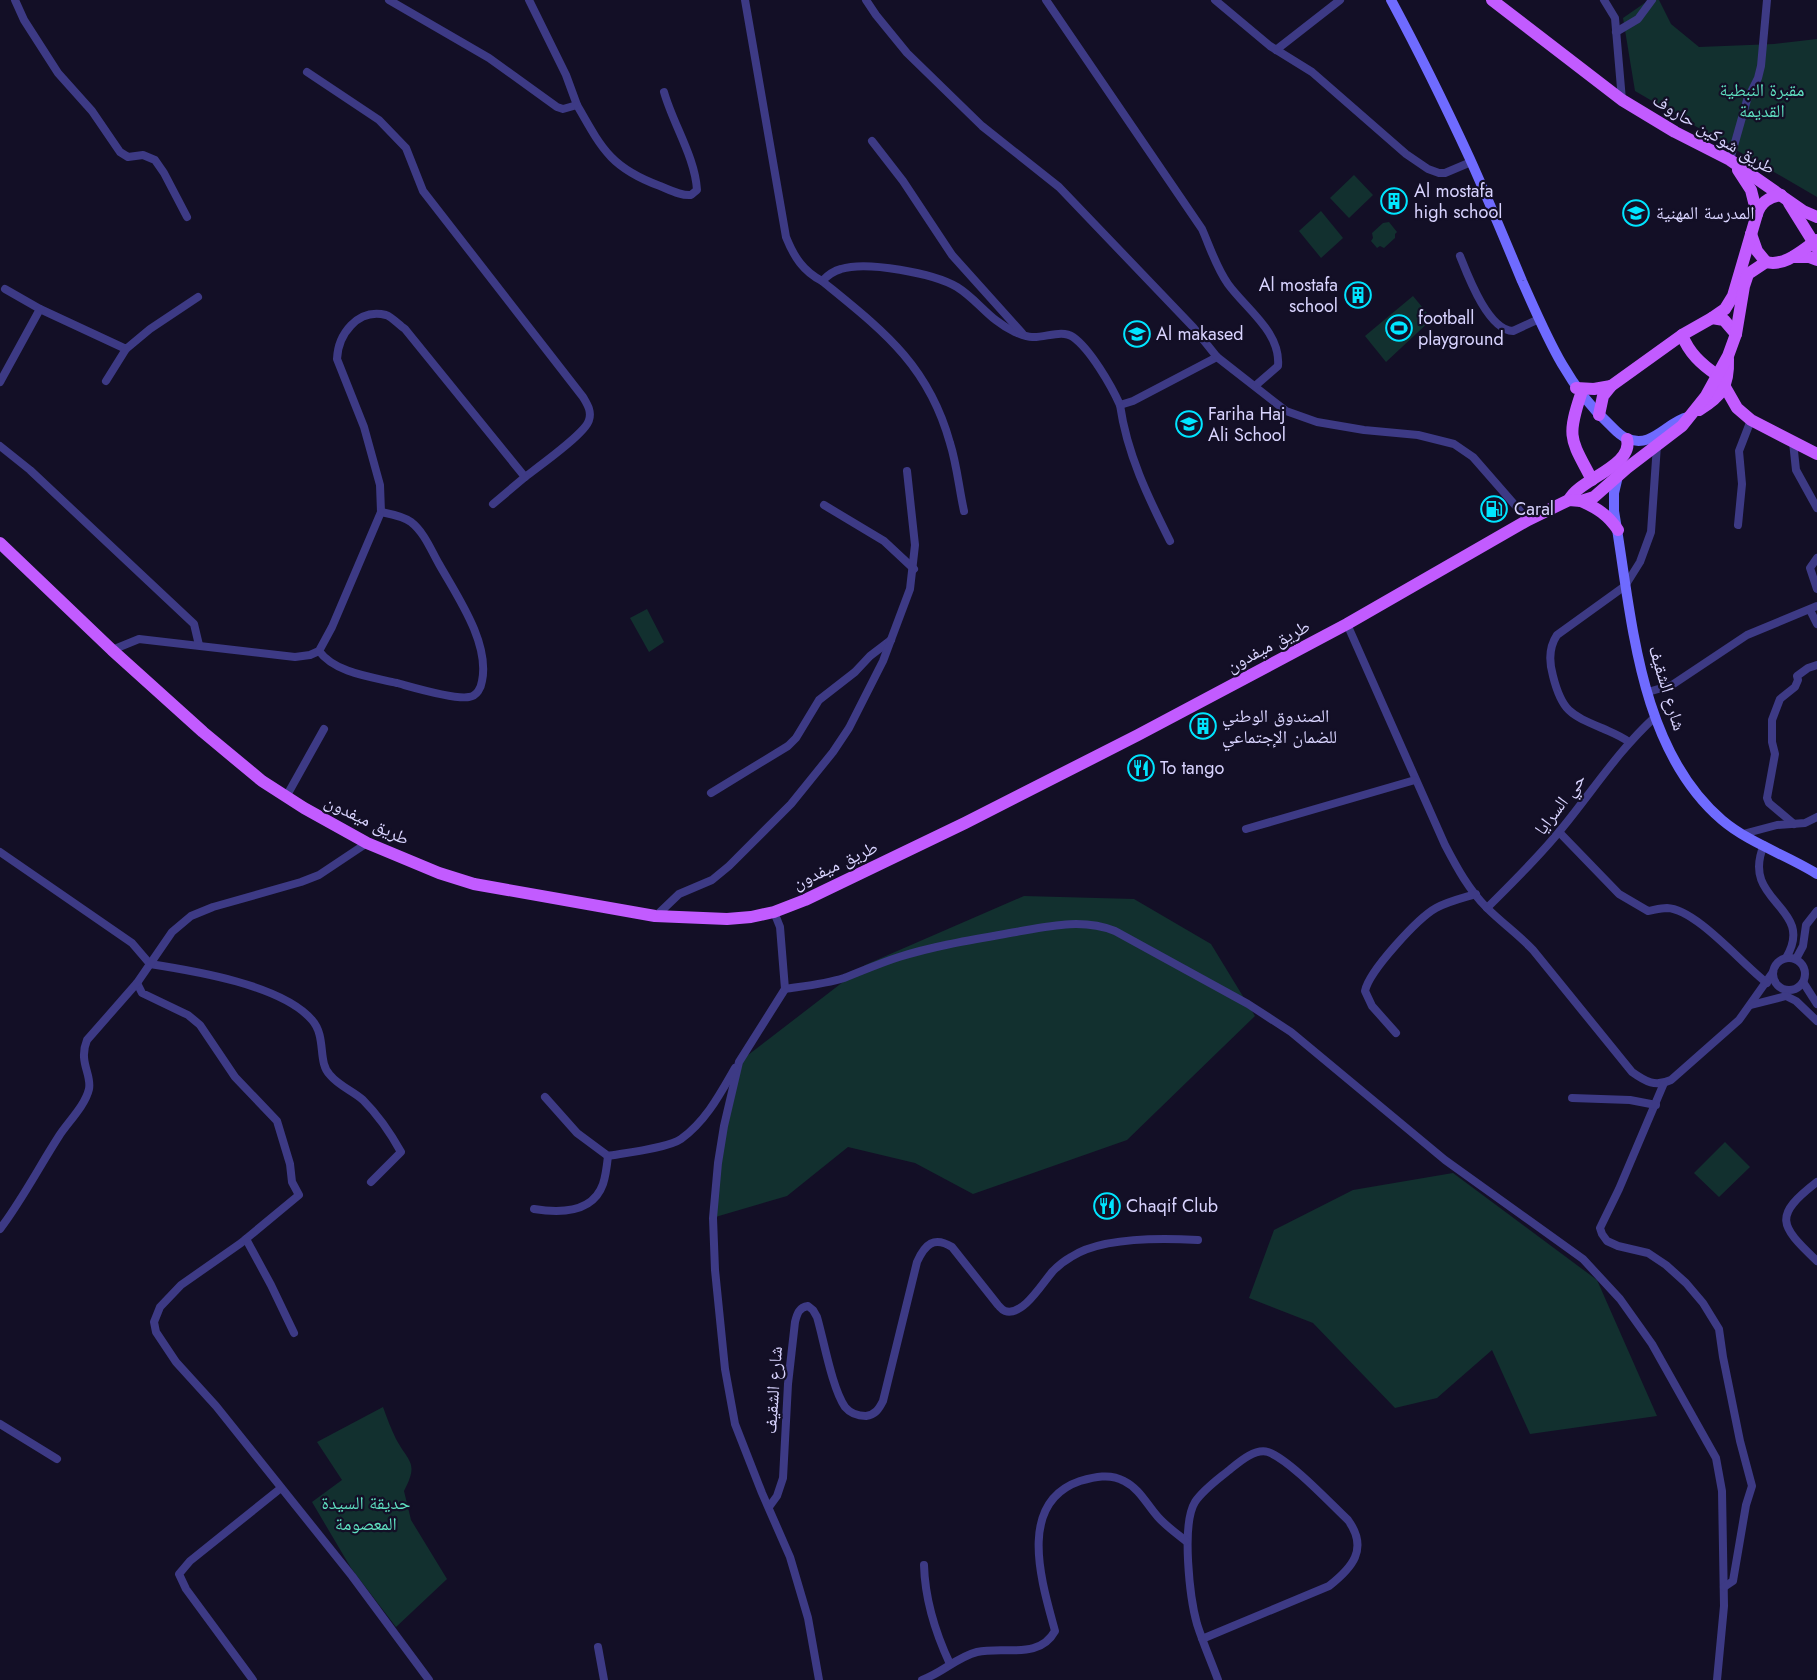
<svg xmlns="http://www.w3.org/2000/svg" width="1817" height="1680" font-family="Jost,'Noto Naskh Arabic',sans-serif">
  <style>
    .green { fill: #12302f }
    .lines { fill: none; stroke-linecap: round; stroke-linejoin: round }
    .minor { stroke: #3d3a85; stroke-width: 8 }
    .secondary { stroke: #6f6bff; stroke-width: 10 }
    .primary { stroke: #c25bff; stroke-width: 12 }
    .labels { text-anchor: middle; stroke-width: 4.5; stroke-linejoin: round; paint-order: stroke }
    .park-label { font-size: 18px; fill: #5fe0c0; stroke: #130f26 }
    .street-label { font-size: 18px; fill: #d9d4ff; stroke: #130f26 }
    .poi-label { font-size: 18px; fill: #d9d4ff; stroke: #130f26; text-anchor: start }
  </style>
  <rect width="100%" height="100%" fill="#130f26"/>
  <g class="green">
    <polygon points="1649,0 1659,0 1671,24 1699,47 1774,44 1817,39 1817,197 1635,91 1623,18"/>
    <polygon points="1354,175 1373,195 1349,218 1330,198"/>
    <polygon points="1321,211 1343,238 1321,258 1299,231"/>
    <polygon points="1389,222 1397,232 1395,234 1395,238 1384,248 1380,246 1377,248 1371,241 1373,238 1372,233 1383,223"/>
    <polygon points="1413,296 1432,319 1386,362 1365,336"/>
    <polygon points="647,609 664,642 649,652 630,618"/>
    <polygon points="1024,896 1134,899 1211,944 1255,1016 1127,1140 973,1194 915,1163 848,1147 787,1196 712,1218 718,1169 739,1062 865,965"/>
    <polygon points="1725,1142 1750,1167 1719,1197 1694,1173"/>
    <polygon points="1453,1173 1597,1280 1657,1416 1530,1434 1492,1350 1437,1398 1395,1408 1313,1323 1249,1298 1274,1230 1353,1190"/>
    <path d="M383,1407c4,11 8,22 13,32 13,24 23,23 8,52l7,29 36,59 -51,48 -45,-59 -39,-66 30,-22 -25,-38z"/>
  </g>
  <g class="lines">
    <g class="minor">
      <polyline points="15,0 24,20 58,73 92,111 120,152 128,157 143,155 155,160 164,173 187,217"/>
      <polyline points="389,0 489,58 557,107 563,109 577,105 566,75 529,0"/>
      <path d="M745,0l41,237c8,20 17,34 36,44 5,-5 11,-10 19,-12 26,-8 92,4 116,18 21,13 33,34 58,45 5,2 12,5 17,5 13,1 30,-8 41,0 17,12 38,48 47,68l13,-4 84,-44"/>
      <polyline points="866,0 876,15 907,53 982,126 1059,187 1193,327 1217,357 1286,411 1317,422 1364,430 1418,435 1454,444 1473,457 1528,520"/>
      <path d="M1046,0l156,229c8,18 14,38 26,55 18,25 53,48 50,82l-23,20"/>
      <polyline points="1215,0 1270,46 1312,72 1406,154 1428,169 1439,173 1445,173 1471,162"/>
      <polyline points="1604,0 1615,18 1622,100"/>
      <polyline points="1616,32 1638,19 1652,0"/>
      <polyline points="1276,50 1340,0"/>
      <path d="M307,72l72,48 27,28 17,43 160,206c4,7 9,14 6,23 -3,13 -51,47 -64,57"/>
      <path d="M577,105c25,44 34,63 83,81 10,4 21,10 31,9l6,-5c-2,-33 -24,-66 -33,-98"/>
      <polyline points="872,141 903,181 952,255 1022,333"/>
      <polyline points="1730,160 1747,100 1758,78 1761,66 1767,0"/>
      <path d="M1460,256c8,20 28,74 53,75l26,-12"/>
      <path d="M822,281c60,49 106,83 128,162 7,22 9,46 14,68"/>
      <polyline points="5,289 40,309 126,349 150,329 198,297"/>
      <polyline points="106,381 126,349"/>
      <polyline points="0,382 40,309"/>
      <path d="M1120,405c7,49 28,92 50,136"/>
      <polyline points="1793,442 1796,470 1817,508"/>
      <polyline points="0,446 30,470 194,624 199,645"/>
      <polyline points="824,505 884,541 914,569"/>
      <polyline points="1738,525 1742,484 1739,451 1751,420"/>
      <polyline points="1817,558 1810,568 1817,589"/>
      <polyline points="1810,610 1817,624"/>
      <path d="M1347,624l98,221c12,23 24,45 42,63 15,15 32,27 46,42l99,122c14,10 23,15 39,8l68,-60 34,-48"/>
      <path d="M112,650l27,-11 156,18 15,-2 9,-4 13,-24 49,-115 -1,-27 -16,-58 -27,-68c1,-24 20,-51 49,-44 6,2 13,10 19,14l120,148 -32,27"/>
      <path d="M319,651c16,22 53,26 78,32 15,4 58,17 72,14 8,-1 12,-9 13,-16 8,-38 -25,-85 -43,-117 -8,-14 -15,-32 -28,-42 -8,-6 -20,-8 -30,-10"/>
      <polyline points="1648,692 1672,685 1747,635 1817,606"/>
      <path d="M1629,742c-8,-6 -16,-9 -25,-13 -33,-14 -42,-17 -51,-53 -4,-14 -4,-29 4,-41l68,-49 15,-24 11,-30 6,-87"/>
      <polyline points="711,793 788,746 796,738 819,700 855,672 870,656 891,640"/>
      <polyline points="286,797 324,729"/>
      <polyline points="1794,824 1769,803 1767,798 1775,754 1772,742 1772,720 1780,699 1795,687 1798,680 1797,676 1808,668 1817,665"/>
      <polyline points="1246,829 1415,780"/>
      <path d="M1559,832l60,62 29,17c6,-1 13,-3 19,-3 29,1 75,56 100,75"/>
      <polyline points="1743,834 1777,825 1805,823 1817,817"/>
      <path d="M1764,845c-25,58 53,61 22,113"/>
      <path d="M0,852l132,91 18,21c45,7 132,21 162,56 15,17 5,42 18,55 9,11 23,16 33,25 14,14 28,34 38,52l-30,30"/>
      <path d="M1487,908c26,-26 53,-52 76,-81 31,-38 55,-76 92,-110"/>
      <polyline points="774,912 780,927 785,989 739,1062 724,1126 718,1163 713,1218 715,1270 725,1369 735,1424 762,1493 790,1557 808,1618 819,1680"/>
      <polyline points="657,915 679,894 712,880 729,866 791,804 833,752 849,728 883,661 910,589 915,545 907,471"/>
      <circle cx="1789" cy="974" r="16"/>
      <polyline points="1796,959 1803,946 1806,925 1817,911"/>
      <polyline points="1803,982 1817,1004"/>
      <polyline points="137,983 142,993 188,1015 200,1025 235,1077 277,1121 290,1164 292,1182 299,1195 241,1243 181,1285 160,1307 154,1322 156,1332 176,1362 216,1406 352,1576 429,1680"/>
      <path d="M785,989c20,-3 40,-5 59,-11 18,-7 36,-15 55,-21 38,-12 78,-18 117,-25 33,-6 67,-14 99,-1l133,73 43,28 154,128 138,99 37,40 32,45 64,114 6,33 2,115 -7,74"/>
      <polyline points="1751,1005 1786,996 1796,1001 1817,1021"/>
      <path d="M1396,1033l-24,-27 -7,-15c4,-20 53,-73 71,-83 13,-7 27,-10 40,-14"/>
      <polyline points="1664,1083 1619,1189 1600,1228 1602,1234 1607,1241 1618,1246 1648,1253 1666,1265 1686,1283 1703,1303 1719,1329 1723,1357 1740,1441 1752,1486 1746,1505 1733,1581 1724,1587"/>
      <path d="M545,1097l32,36 31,23c17,-3 60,-8 73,-17 25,-18 39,-45 54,-71"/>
      <polyline points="1572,1098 1630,1100 1656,1105"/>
      <path d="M1817,1182c-44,34 -38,43 0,79"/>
      <path d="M534,1209c25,4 59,4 69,-25 3,-9 4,-19 5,-28"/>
      <path d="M0,1229c22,-29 39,-62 59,-93 9,-14 26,-30 30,-47 3,-15 -11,-27 -2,-49l50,-57 35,-51 19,-16 22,-9 88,-25 18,-7 48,-32"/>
      <polyline points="246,1239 271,1285 294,1333"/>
      <polyline points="0,1424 57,1459"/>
      <path d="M769,1507l8,-11 6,-18 5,-94 7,-62c2,-8 4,-15 13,-16l5,4 4,7c7,24 15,71 28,90 5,6 13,9 21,9 9,-1 13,-7 17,-15l34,-139c8,-18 17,-26 35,-15l46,58c2,2 4,5 7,6 18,6 38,-29 48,-40 5,-5 11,-10 18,-14 30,-20 92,-19 127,-17"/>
      <path d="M924,1565c1,36 11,67 26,99"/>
      <path d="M1202,1639l127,-53c23,-18 40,-37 19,-66 -17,-16 -59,-61 -80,-68 -14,-4 -30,11 -40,19 -11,9 -25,19 -33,31 -14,23 -5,97 2,122 6,19 14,37 21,56"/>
      <polyline points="598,1647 604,1680"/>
      <polyline points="253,1680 186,1589 179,1574 190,1561 281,1488"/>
      <path d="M922,1680c20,-7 35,-23 55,-28 28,-6 62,8 78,-21 -13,-48 -39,-128 25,-150 14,-4 30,-8 44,0 16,8 23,24 34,36 8,9 19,17 28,24"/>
    </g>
    <g class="secondary">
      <path d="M1391,0c28,52 54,105 79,159 18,40 35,81 52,122 23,51 44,104 87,143 5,5 11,12 17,14 26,12 40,-16 62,-21"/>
      <path d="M1618,476l-4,17v18c18,103 23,236 108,309 27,23 65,35 95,54"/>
    </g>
    <g class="primary">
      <polyline points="1492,0 1622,100 1675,132 1730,160 1803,211 1817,217"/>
      <polyline points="1789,203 1817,248"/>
      <path d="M1757,214c4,-12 12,-17 24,-19"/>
      <polyline points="1751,234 1757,251 1766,262"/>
      <polyline points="1793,257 1809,257 1817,260"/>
      <polyline points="1712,318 1724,320 1736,334"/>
      <path d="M1682,335c7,18 19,29 35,40"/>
      <polyline points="1725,387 1737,408 1751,420 1817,454"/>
      <polyline points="1576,388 1594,389 1611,386"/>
      <path d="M1581,394c-15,45 -10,45 11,86"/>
      <path d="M1699,410c23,-14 30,-24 29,-51"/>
      <polyline points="1599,415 1603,396 1611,386 1682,335 1712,318 1725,309 1733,296 1757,214 1751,190 1738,170"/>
      <path d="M1569,500c10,-21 65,-34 58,-61"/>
      <path d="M1581,501c16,7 27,14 37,29"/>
      <path d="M0,543l112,107 91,82 59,49 42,27 63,35 72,30 35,11 181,32 72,3 24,-2 23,-5 31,-12 160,-77 173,-88 209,-111 181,-104 41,-20 12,1 13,-4 33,-29 55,-42 24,-30 22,-40 8,-22 8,-48 4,-12 18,-12c19,5 36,-12 51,-22"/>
    </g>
  </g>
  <defs>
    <g id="building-ring" transform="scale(1.35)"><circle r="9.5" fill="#130f26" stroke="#00e5ff" stroke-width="1.5"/><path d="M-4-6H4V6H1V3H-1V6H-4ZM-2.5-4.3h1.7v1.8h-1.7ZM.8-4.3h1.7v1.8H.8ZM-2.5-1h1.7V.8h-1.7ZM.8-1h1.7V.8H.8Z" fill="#00e5ff"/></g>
    <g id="school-ring" transform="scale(1.35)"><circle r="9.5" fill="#130f26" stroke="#00e5ff" stroke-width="1.5"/><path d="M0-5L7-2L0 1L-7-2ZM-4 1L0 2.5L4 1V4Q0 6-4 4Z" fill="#00e5ff"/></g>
    <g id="stadium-ring" transform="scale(1.35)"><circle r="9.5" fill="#130f26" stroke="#00e5ff" stroke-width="1.5"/><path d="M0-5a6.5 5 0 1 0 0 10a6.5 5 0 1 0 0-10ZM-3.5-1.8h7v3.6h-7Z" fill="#00e5ff"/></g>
    <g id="fuel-ring" transform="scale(1.35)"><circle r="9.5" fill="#130f26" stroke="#00e5ff" stroke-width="1.5"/><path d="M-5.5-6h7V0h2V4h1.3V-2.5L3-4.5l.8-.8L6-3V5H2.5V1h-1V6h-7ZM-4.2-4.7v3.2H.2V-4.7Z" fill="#00e5ff"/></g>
    <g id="restaurant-ring" transform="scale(1.35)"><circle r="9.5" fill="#130f26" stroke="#00e5ff" stroke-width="1.5"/><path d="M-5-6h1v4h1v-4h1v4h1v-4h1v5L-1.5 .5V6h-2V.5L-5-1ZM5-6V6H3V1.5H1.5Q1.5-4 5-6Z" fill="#00e5ff"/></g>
  </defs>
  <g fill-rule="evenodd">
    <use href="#building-ring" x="1394" y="201"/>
    <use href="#school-ring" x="1636" y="213"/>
    <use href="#building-ring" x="1358" y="295"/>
    <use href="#stadium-ring" x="1399" y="328"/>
    <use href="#school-ring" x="1137" y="334"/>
    <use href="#school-ring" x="1189" y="424"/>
    <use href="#fuel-ring" x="1494" y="509"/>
    <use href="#building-ring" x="1203" y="726"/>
    <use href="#restaurant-ring" x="1141" y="768"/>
    <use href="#restaurant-ring" x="1107" y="1206"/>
  </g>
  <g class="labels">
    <g class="park-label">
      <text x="1762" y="96">مقبرة النبطية<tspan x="1762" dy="21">القديمة</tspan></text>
      <text x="366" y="1509">حديقة السيدة<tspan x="366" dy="21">المعصومة</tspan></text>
    </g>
    <g class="street-label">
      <text transform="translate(1714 134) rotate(31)" y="6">طريق شوكين حاروف</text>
      <text transform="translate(1268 646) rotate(-28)" y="6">طريق ميفدون</text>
      <text transform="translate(1667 688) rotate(73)" y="6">شارع الشقيف</text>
      <text transform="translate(1560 804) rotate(-53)" y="6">حي السرايا</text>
      <text transform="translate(367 820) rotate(26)" y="6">طريق ميفدون</text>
      <text transform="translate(835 865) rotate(-25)" y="6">طريق ميفدون</text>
      <text transform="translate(773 1390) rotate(-86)" y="6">شارع الشقيف</text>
    </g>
    <g class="poi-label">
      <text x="1414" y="197">Al mostafa<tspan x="1414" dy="21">high school</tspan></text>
      <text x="1656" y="219">المدرسة المهنية</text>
      <text x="1338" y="291" text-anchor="end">Al mostafa<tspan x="1338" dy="21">school</tspan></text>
      <text x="1418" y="324">football<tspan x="1418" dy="21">playground</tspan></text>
      <text x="1156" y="340">Al makased</text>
      <text x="1208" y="420">Fariha Haj<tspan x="1208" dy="21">Ali School</tspan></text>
      <text x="1514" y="515">Caral</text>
      <text x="1222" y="722">الصندوق الوطني<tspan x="1222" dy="21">للضمان الإجتماعي</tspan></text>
      <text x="1160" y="774">To tango</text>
      <text x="1126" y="1212">Chaqif Club</text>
    </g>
  </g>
</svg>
